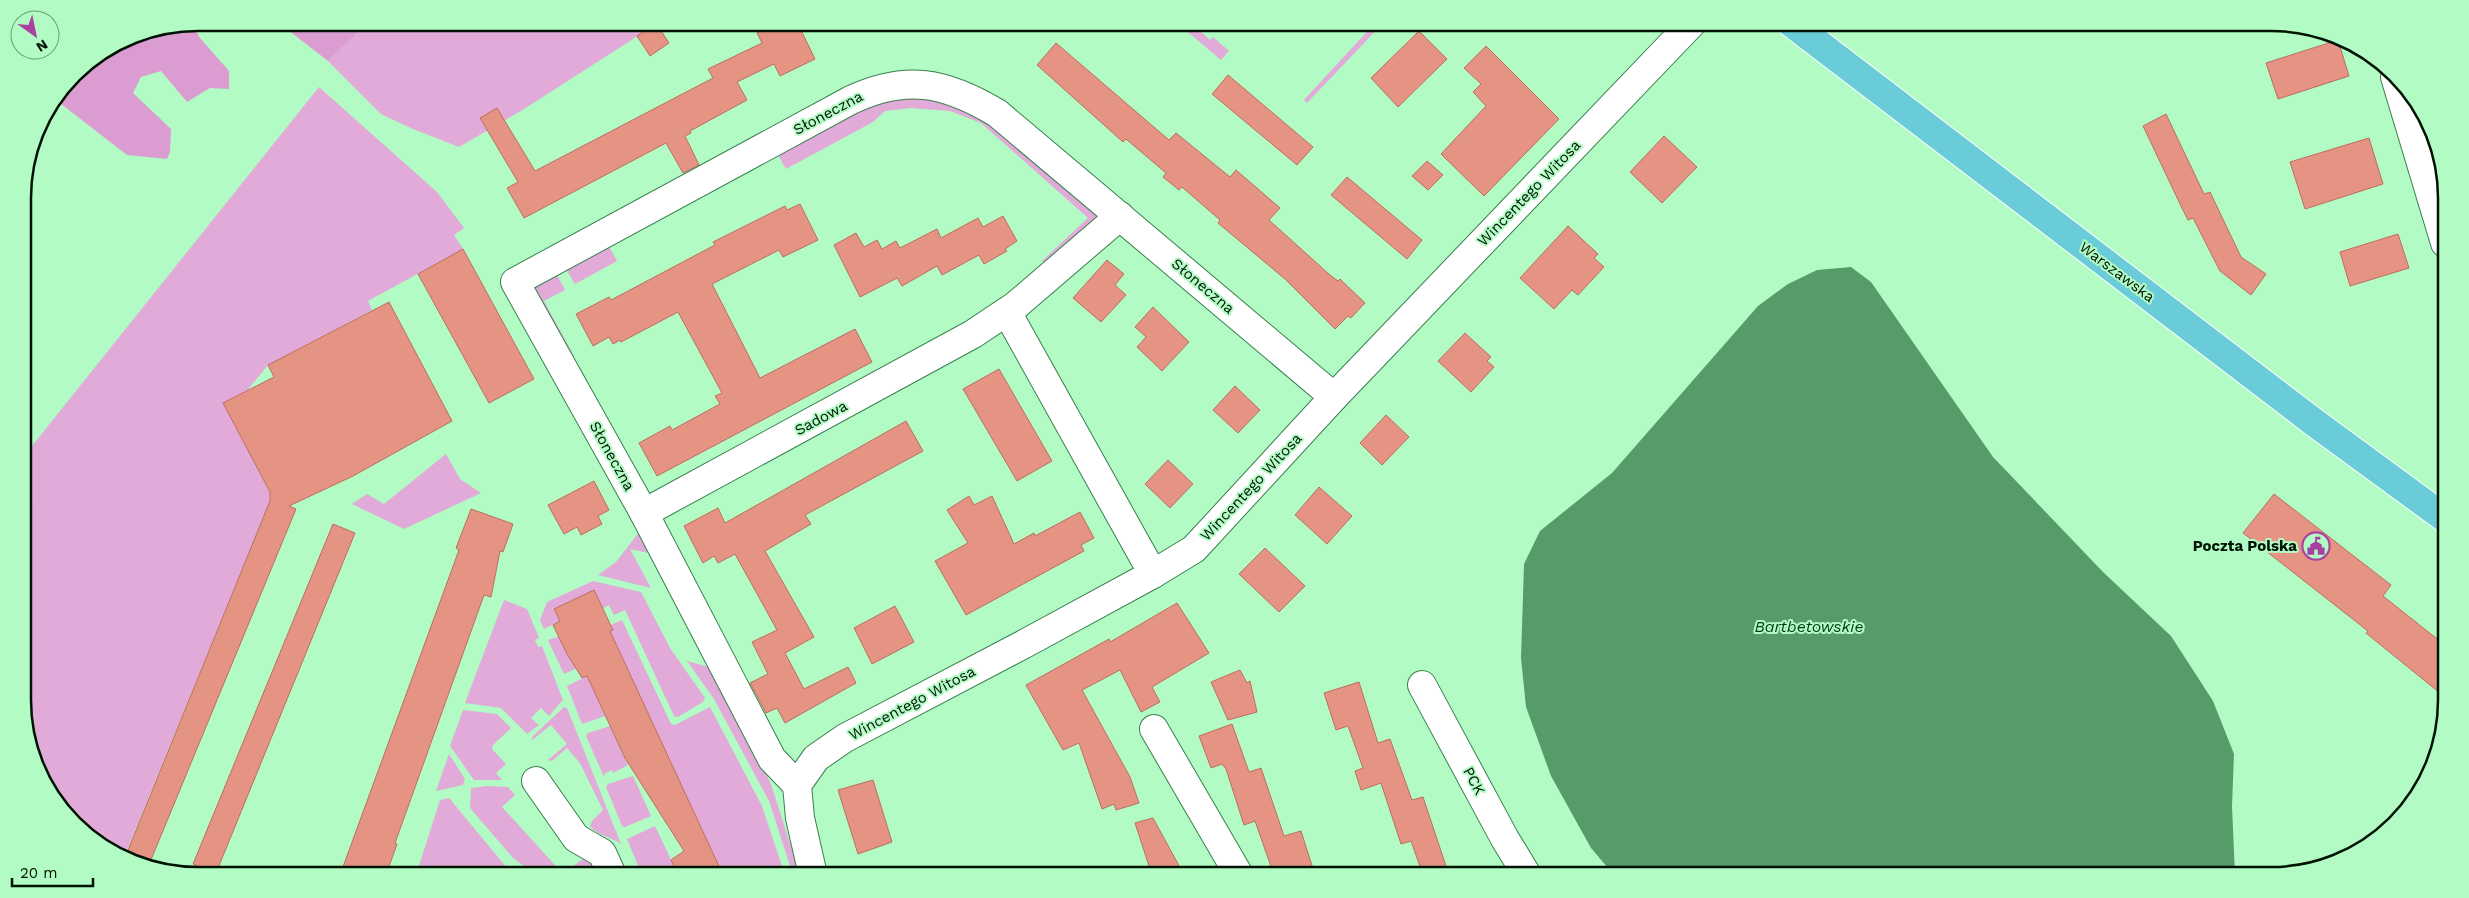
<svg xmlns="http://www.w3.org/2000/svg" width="2469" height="898" font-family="'Work Sans',sans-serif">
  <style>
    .green { fill: #e1aad9 }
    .forest { fill: #da9cd1 }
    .water { fill: #579b6a }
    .building { fill: #e59484; stroke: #bd6d5e }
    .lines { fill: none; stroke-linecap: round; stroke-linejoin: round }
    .minor-casing { stroke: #387f4e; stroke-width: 30 }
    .major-casing { stroke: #fff; stroke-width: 30 }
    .minor { stroke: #fff; stroke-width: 28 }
    .major { stroke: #6bccd9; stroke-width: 28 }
    .labels { text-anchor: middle; stroke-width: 4; stroke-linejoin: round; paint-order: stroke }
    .street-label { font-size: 15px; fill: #001303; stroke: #b2fbc4 }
    .poi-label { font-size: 15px; font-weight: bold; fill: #001303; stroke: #b2fbc4; text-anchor: end }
    .water-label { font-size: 16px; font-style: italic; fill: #013918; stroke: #b2fbc4 }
    .rim { fill: none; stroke: #001303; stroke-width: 2.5 }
  </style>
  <rect width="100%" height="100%" fill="#b2fbc4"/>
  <g class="green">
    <polygon points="363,23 658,23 524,109 459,147 413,129 381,114 328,61 357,33"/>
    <polygon points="1177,23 1196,23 1198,24 1196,27 1210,40 1213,37 1229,51 1221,60"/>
    <polygon points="1375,23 1383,23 1307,103 1304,100"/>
    <polygon points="319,87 437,192 464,228 454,235 463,249 368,301 372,310 268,365 246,392 224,403 270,492 270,501 125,855 66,816 26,734 24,456"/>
    <polygon points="924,95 981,114 1097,214 1096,220 1046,266 1042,261 1088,218 981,123 950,111 910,108 885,111 873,122 786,169 777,153 869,104"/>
    <polygon points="607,243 617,261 575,284 566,269"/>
    <polygon points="556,273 565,290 544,301 574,356 570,358 533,291 539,280"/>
    <polygon points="446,454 460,479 481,493 404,529 352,504 367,494 384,504"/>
    <polygon points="640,531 653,554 630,549 651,588 598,575 616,562"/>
    <polygon points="593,581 641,592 670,648 705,698 703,702 678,717 674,716 625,610 614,615 609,605 603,608 554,610 560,621 544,629 540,620 547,602"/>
    <polygon points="504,600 527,609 539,638 535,640 538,647 542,646 563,700 549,716 541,708 531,718 539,725 527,734 501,708 465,703"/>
    <polygon points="622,620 671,724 675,725 710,707 762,806 785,875 723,875 610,631 610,625"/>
    <polygon points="566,634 582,666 564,674 548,640"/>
    <polygon points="687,661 712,668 771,784 800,875 793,875 769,801 714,699"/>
    <polygon points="587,676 605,716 582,724 567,686"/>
    <path d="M564,707l3,1 54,136c-11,-8 -23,-8 -31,-18l2,-5 11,-11 -23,-47 -13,-15 -15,13 -4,-1 19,-16 -16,-19 -19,15v-3z"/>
    <polygon points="463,710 497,714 511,728 493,745 492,749 506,764 496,773 502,780 474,780 450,746"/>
    <polygon points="610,726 628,765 613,773 612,770 605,773 604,777 586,736 588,733"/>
    <polygon points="449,754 465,779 463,785 436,791"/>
    <polygon points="633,776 651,816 625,827 622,826 606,787 608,784"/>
    <polygon points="487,786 508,787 515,795 502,807 563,874 584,858 588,858 602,875 536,875 513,858 470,808 471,788"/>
    <polygon points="449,798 513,875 416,875 440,800"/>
    <polygon points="655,826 674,866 653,875 642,875 627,839"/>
  </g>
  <g class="forest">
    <polygon points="279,23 363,23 357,33 328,61"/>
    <polygon points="192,24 200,38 229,71 229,89 210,88 187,102 161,71 141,77 133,93 171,129 170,152 167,159 127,155 56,100 82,66 131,36"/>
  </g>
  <polygon class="water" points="1851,267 1871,282 1993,457 2103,572 2171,636 2213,701 2234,754 2232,806 2235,875 1614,875 1591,848 1551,776 1526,707 1521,658 1524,564 1540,531 1612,473 1758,306 1788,284 1817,270"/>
  <g class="building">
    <polygon points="778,22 797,22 815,59 780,76 774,64 737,82 747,100 690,131 691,133 685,136 699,165 683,173 666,143 524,218 507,188 518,182 480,118 497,108 535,171 713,78 708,69 762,43 757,33"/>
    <polygon points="656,23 669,43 650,56 637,36"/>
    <polygon points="1419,31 1447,59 1398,107 1371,78"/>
    <polygon points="2338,40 2349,76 2278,99 2266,63"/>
    <polygon points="1056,43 1169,140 1176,133 1230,177 1236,170 1280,208 1269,220 1330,275 1338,281 1340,279 1365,303 1351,318 1348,316 1335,329 1285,279 1218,223 1220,220 1182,187 1179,190 1163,177 1166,173 1126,139 1123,142 1037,65"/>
    <polygon points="1486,46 1559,119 1484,196 1441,154 1486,106 1473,92 1481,84 1464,68"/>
    <polygon points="1228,75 1313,147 1297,165 1212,94"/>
    <polygon points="2166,114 2204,194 2210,192 2241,257 2266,274 2251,295 2220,271 2193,218 2188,220 2181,206 2143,126"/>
    <polygon points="1664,136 1697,167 1662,203 1630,172"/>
    <polygon points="2369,138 2383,184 2305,209 2290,162"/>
    <polygon points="1427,161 1443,175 1428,190 1412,176"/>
    <polygon points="1347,177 1422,240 1407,259 1331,195"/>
    <polygon points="800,204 818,240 783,257 779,250 712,284 760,378 855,329 872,362 657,476 639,443 670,426 672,430 720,404 715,396 722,393 678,312 621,342 620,340 613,344 609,337 593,346 576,314 609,297 611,300 715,245 713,242 785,206 787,210"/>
    <polygon points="1003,216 1017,241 1005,249 1007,251 984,264 979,255 942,275 937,266 902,286 897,278 860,297 834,245 856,233 864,247 877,240 882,249 896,241 900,248 937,229 941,238 978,218 983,227"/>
    <polygon points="1568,226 1598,254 1594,258 1604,267 1578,295 1572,290 1554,309 1520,278"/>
    <polygon points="2398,234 2409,268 2350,286 2340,252"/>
    <polygon points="463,249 534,379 489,403 418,274"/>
    <polygon points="1107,260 1124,274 1115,285 1126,295 1101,322 1073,298"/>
    <polygon points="389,302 452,421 353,476 289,506 296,509 148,867 142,866 126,855 270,501 270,492 223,403 274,377 268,365"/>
    <polygon points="1153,307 1189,342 1162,371 1137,347 1146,337 1135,327"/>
    <polygon points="1465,333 1491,357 1487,361 1494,367 1471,392 1438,361"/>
    <polygon points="999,369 1052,461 1017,481 963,389"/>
    <polygon points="1235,386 1260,410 1238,433 1213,410"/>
    <polygon points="1386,415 1409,437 1382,465 1360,443"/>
    <polygon points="906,421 923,451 805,515 811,524 765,551 814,637 785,653 804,689 848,667 856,683 785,723 777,708 766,713 750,683 768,674 752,642 777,630 735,554 718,563 714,556 703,563 684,526 718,508 725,523"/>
    <polygon points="1168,460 1193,484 1170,508 1145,484"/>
    <polygon points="594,481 609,510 598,516 602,524 581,535 577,527 564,534 548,505"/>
    <polygon points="1319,487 1352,516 1327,544 1295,515"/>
    <polygon points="2274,494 2391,585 2383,596 2446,646 2446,698 2366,633 2368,631 2243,533"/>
    <polygon points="969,496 974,505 992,496 1014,544 1034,533 1035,536 1080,512 1094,538 1081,545 1084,551 966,615 935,561 968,543 947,510"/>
    <polygon points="471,509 513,524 503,552 500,551 491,597 484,595 395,843 397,844 386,875 340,875 459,550 456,548"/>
    <polygon points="333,524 355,533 216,873 193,864"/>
    <polygon points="1265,548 1305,586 1279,612 1239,574"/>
    <polygon points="594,590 613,630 610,631 723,875 678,875 671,860 684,851 625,758 587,676 582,678 567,654 553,625 560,621 554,609"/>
    <polygon points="1177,603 1209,653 1152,687 1160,702 1141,712 1120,670 1082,690 1130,777 1139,803 1116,810 1114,804 1102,809 1079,743 1063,750 1026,685 1109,639 1110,642"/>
    <polygon points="895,606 914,642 872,664 854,628"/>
    <polygon points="1240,670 1247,683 1250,681 1257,712 1228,720 1211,682"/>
    <polygon points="1359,682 1378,743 1390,739 1412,800 1423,797 1449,875 1423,875 1411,841 1401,844 1381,783 1361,790 1355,771 1363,768 1348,726 1336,730 1324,693"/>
    <polygon points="1232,724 1249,772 1261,768 1284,836 1301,831 1315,875 1274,875 1255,821 1244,825 1226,769 1222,764 1211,768 1199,736"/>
    <polygon points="873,780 892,842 858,854 838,790"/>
    <polygon points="1153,818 1184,875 1152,875 1135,823"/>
  </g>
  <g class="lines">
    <g class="minor-casing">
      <g id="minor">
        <polyline points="2395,77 2445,243"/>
        <polyline points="1007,312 1153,574"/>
        <polyline points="644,513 973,334 1015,306 1120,216"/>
        <polyline points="1422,685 1505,839 1527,875"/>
        <polyline points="1154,729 1239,875"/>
        <polyline points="536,781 576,838 602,853 612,875"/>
        <path d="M797,785l-25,-26 -128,-246 -129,-231 336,-182c55,-26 94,-18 146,13l337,284"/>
        <polyline points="813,875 800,818 797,785 816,758 845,738 1026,643 1153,574 1194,549 1334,397 1693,22"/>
      </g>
    </g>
    <g class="major-casing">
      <polyline id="major" points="1790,22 2315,423 2446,519"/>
    </g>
    <use href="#minor" class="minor"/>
    <use href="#major" class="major"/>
  </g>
  <defs>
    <g id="civic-ring" transform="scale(1.4375)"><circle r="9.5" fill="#b2fbc4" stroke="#aa40a1" stroke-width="1.5"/><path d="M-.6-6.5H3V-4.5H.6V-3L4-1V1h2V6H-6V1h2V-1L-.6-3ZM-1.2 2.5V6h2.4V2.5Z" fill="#aa40a1"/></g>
  </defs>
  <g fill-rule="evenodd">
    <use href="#civic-ring" x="2316" y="546"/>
  </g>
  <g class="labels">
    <g class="street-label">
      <text transform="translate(828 113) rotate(-28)" y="5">Słoneczna</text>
      <text transform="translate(1529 193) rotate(-46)" y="5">Wincentego Witosa</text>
      <text transform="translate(2117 272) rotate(37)" y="5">Warszawska</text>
      <text transform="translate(1203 286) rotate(40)" y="5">Słoneczna</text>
      <text transform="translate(821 418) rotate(-28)" y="5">Sadowa</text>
      <text transform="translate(612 456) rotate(61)" y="5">Słoneczna</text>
      <text transform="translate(1251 487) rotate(-47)" y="5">Wincentego Witosa</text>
      <text transform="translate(912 703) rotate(-28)" y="5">Wincentego Witosa</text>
      <text transform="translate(1474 781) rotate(62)" y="5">PCK</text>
    </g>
    <g class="poi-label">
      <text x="2297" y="551">Poczta Polska</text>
    </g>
    <g class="water-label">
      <text x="1809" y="632">Bartbetowskie</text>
    </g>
  </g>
  <path d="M0 0H2469V898H0ZM198 31H2271A167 167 0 0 1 2438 198V700A167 167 0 0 1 2271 867H198A167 167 0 0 1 31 700V198A167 167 0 0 1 198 31Z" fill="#b2fbc4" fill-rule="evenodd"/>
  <path class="rim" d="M198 31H2271A167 167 0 0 1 2438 198V700A167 167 0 0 1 2271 867H198A167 167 0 0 1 31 700V198A167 167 0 0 1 198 31Z"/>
  <g transform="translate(35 35) rotate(147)"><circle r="24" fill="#b2fbc4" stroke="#6b9e77"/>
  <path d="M0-4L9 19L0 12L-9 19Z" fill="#aa40a1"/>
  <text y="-8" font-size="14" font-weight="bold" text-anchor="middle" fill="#001303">N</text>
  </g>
  <path d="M12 878v8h81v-8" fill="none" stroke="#001303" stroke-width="2.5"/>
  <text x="20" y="878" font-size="15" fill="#001303" stroke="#b2fbc4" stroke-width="4" paint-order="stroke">20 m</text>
</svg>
